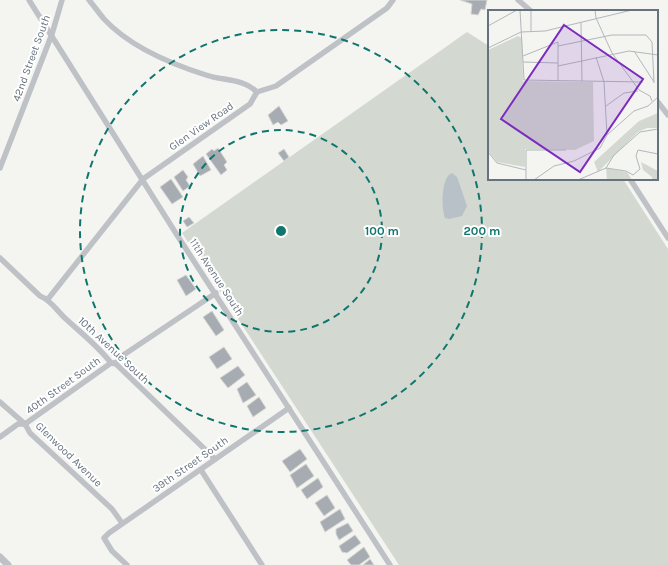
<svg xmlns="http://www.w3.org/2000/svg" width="668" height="565" font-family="Karla,sans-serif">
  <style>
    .green { fill: #d3d9d1 }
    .water { fill: #b8c1c7 }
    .building { fill: #a6acb1; stroke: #d6d6d4 }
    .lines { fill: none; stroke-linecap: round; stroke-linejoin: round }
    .minor { stroke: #bec1c5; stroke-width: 5.5 }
    .tertiary { stroke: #bec1c5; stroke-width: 7 }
    .ring { fill: none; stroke: #0f766e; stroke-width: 2; stroke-dasharray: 7 5 }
    .labels { text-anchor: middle; stroke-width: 4; stroke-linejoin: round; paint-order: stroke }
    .street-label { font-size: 11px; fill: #66737f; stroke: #fff }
    .inset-road { fill: none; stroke: #b2b8bc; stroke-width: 1 }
    .view { fill: #7b2cbf; fill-opacity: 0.15; stroke: #7b2cbf; stroke-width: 2 }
    .inset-edge { fill: none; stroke: #66737f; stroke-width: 2 }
    .centre { fill: #0f766e; stroke: #fff; stroke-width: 2 }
    .ring-label { font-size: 12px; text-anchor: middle; font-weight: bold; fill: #0f766e; stroke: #fff; stroke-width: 4; stroke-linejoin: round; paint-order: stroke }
  </style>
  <rect width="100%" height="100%" fill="#f4f4f1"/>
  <polygon class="green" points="467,32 489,46 489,179 623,179 668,249 668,565 399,565 182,233"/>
  <path class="water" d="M452,173l5,4 10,29 -5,10 -13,3 -4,-1c-4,-9 -4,-42 7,-45z"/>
  <g class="building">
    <polygon points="460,0 487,0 485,10 481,9 478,15 471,14 472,4"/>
    <polygon points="279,106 288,121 281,125 278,122 273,125 268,115"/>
    <polygon points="218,148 227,162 224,165 227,170 221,175 206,154 212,149 214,151"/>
    <polygon points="284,149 289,157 284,161 278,153"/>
    <polygon points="203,156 211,170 200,176 193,164"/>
    <polygon points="183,170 188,177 186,180 190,186 183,191 174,177"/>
    <polygon points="171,179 183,197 172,204 160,187"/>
    <polygon points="189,217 194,223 187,227 183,221"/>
    <polygon points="186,275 196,289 186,296 177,280"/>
    <polygon points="212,311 224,330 216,336 203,317"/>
    <polygon points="224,347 232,359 217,369 209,357"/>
    <polygon points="238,366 245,375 228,388 220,378"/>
    <polygon points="247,382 256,395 243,403 237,389"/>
    <polygon points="259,397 266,408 253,417 247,406"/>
    <polygon points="300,449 307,459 290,472 282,461"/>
    <polygon points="306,464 314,476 297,488 290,475"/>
    <polygon points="318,478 323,487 307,499 301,490"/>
    <polygon points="327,495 335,508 324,516 315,503"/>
    <polygon points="340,509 345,519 325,532 320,522"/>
    <polygon points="348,523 353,531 339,540 336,534 336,529"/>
    <polygon points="355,535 361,543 347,553 342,552 339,546"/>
    <polygon points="364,547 370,557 359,565 351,565 347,560"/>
    <polygon points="370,559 374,565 363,565"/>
  </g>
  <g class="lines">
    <g class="minor">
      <polyline points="29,0 177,235 390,565"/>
      <path d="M89,0c5,6 10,13 15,19 26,28 67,45 102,56 17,6 37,3 51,17"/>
      <polyline points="518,0 531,11"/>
      <polyline points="657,101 668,115"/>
      <polyline points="0,168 52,34 62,0"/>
      <polyline points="630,179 668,238"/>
      <path d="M0,258l40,38c11,4 17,15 26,23 15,14 32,27 45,44l5,1 99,95"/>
      <polyline points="48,299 143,179 250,104 257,92 276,86 387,8 393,0"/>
      <polyline points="0,402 25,424 30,433 112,509 122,523"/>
      <polyline points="0,437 18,424 25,424 111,363 116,363 119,358 216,293"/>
      <polyline points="201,470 262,565"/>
      <polyline points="127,565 112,551 104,538 109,533 289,408"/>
    </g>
    <polyline class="tertiary" points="0,557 8,565"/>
  </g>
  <g class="ring">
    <circle cx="281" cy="231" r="101"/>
    <circle cx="281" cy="231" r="201"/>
  </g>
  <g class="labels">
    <g class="street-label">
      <text transform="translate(31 58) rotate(-70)" y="4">42nd Street South</text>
      <text transform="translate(201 126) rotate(-35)" y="4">Glen View Road</text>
      <text transform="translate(217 277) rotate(57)" y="4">11th Avenue South</text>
      <text transform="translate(114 350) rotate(43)" y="4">10th Avenue South</text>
      <text transform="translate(63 385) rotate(-36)" y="4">40th Street South</text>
      <text transform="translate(69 454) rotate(44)" y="4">Glenwood Avenue</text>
      <text transform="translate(190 464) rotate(-35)" y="4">39th Street South</text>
    </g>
  </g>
  <g transform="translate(488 10)">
    <rect width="170" height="170" fill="#f4f4f1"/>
    <path d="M30,26l4,2 1,43 70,1 1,59 -19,9 -50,-1v18l-28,-5 -9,-11v-101zM170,103v15h-11l-9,4 -40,40 -4,-10 45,-41zM153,152l17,9v9h-6v-3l-9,-7zM118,158l21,4 5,8h-25z" fill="#d3d9d1"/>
    <path class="inset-road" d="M32,0l4,70 119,2M43,0v21M107,0l1,8 16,35 27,37 11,6 2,5M93,13l1,58M0,16l29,-16M70,36l54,-11h34l6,7 2,41M0,38l33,-16 24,-1 87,-21M146,41l20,31M35,46l35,-14v39M108,47l8,25 3,53M35,52l35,1M70,56l71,-15 29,4M118,96l18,-13 14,-2M0,142l9,11 29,7M118,158l20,3 7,4 7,-6 -4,-13 2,-6 20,4M38,170v-30h40M46,170l20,-14 20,-5 26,-13 7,-13 27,-24 14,-5 10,-9M90,170l28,-12 8,-13 26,-23 18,-3"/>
    <path class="view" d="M76,15l79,54 -63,93 -79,-53z"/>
    <rect width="170" height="170" class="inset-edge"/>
  </g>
  <circle cx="281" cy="231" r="6" class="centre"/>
  <g class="ring-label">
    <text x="382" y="235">100 m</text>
    <text x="482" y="235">200 m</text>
  </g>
</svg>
